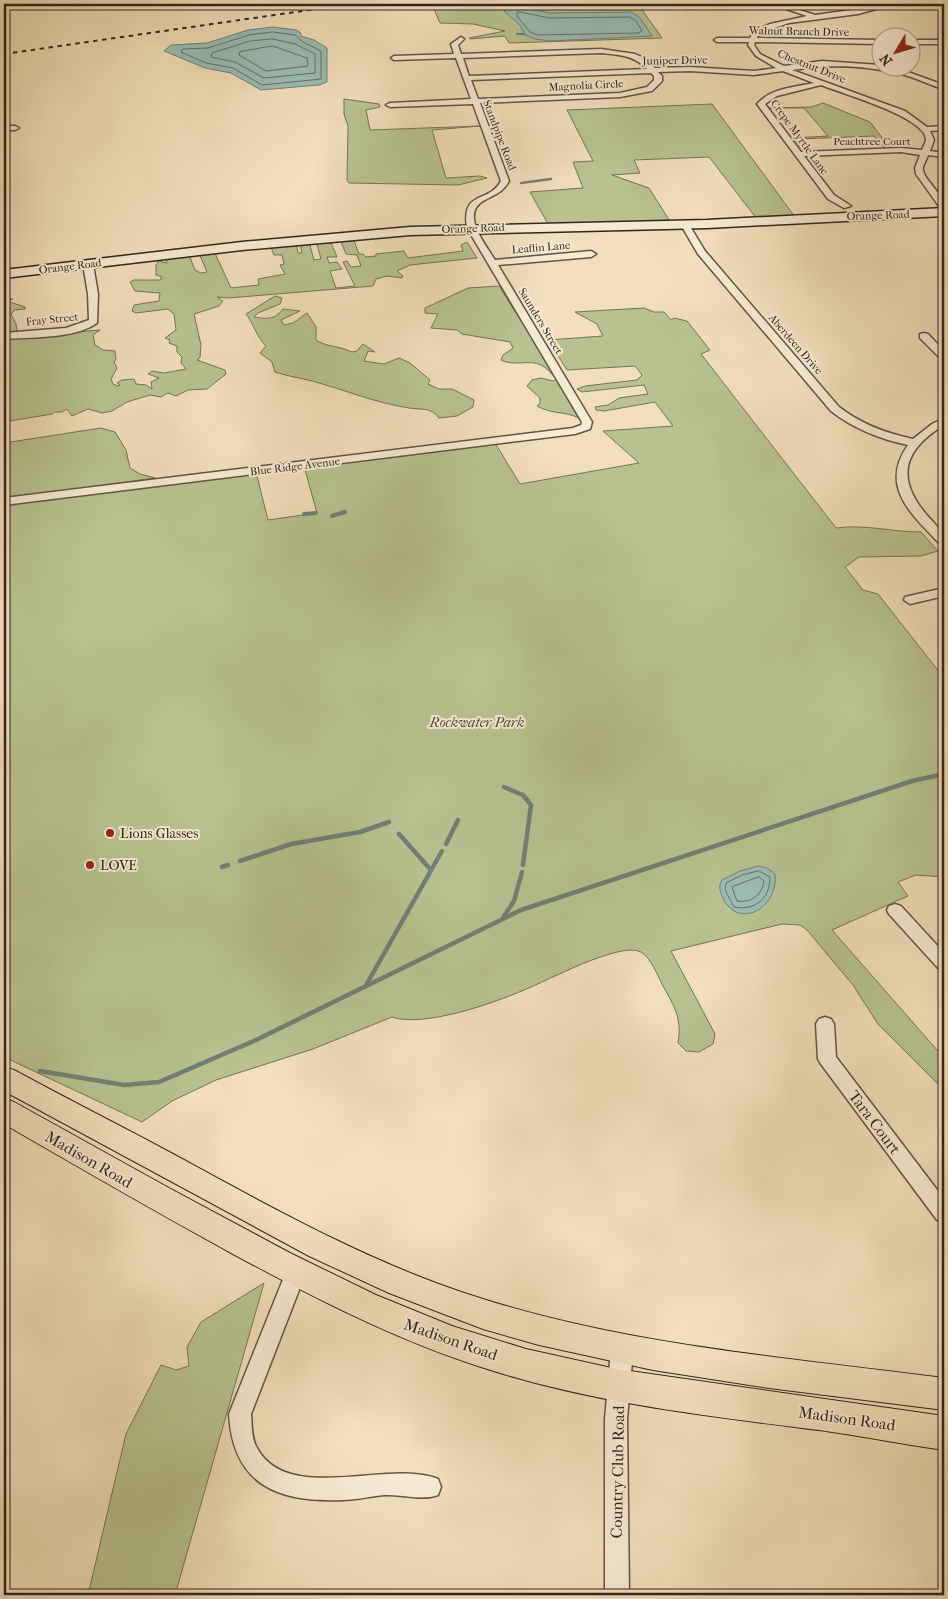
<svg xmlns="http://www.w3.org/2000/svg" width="948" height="1599" font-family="'IM FELL French Canon',serif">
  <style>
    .green { fill: #b8c291; stroke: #767456 }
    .water { fill: #9abcb2; stroke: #718076 }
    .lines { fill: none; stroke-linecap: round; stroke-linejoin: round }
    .shore { stroke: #677067; stroke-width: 1 }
    .stream-far3 { stroke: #718076; stroke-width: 2 }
    .stream-far2 { stroke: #718076; stroke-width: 2.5 }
    .stream-far1 { stroke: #718076; stroke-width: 4 }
    .stream { stroke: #718076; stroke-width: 4.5 }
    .minor-casing { stroke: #635444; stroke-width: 3 }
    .secondary-casing { stroke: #34251c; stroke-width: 3 }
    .primary-casing { stroke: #34251c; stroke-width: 2 }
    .minor { fill: #f5ead2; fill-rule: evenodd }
    .secondary { fill: #f5ead2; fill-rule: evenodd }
    .primary { fill: #f0dfba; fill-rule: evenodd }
    .rail { stroke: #34251c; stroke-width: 2; stroke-dasharray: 4.5 4.5; stroke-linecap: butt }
    .poi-dot { fill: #8f2418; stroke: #f5ead2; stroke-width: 2 }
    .labels { text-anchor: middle; stroke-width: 4; stroke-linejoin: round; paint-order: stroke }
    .far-street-label { font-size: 11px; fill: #34251c; stroke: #f5ead2 }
    .park-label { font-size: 14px; font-style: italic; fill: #554c39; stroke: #f5ead2 }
    .poi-label { font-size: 14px; fill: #34251c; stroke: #f5ead2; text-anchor: start }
    .near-street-label { font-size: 16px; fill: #34251c; stroke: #f5ead2 }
  </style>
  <rect width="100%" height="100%" fill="#f0dfba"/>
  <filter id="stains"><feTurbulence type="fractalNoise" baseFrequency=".004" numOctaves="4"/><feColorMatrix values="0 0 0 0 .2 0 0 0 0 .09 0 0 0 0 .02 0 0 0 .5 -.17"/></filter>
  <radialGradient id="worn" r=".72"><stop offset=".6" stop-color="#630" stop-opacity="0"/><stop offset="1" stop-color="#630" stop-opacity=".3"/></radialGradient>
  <g class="green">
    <polygon points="432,4 638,4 662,38 509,43 505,36 470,39 469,38 505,31 473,24 440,23"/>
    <polygon points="344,99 379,104 380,107 366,110 370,130 480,126 432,130 446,178 480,176 487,178 458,185 349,183 347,180 348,126 344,114"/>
    <polygon points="823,103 870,122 890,148 886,149 874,136 800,139 810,152 802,149 793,138 828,136 804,108 769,108 811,107"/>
    <polygon points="712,104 795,217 757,219 709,157 634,160 640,173 612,175 649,188 671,223 548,224 530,192 583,188 573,162 593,161 567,110"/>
    <polygon points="353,238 359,254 363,254 366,257 376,256 376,254 404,251 408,258 463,251 461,245 467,242 477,258 410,265 397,271 403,276 402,278 387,276 376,279 373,286 228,298 217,297 223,301 219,306 194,314 201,345 200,358 197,360 225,370 226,374 207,389 188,390 176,396 168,393 161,397 150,395 127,402 112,411 102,413 88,409 72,416 67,409 62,412 55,412 52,414 4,422 4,299 13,299 9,300 10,302 25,307 25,309 15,310 11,314 16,324 18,337 100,330 93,335 95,345 103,350 115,351 116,359 114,362 117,368 111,379 113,384 118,386 120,385 117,383 122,380 134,379 136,384 146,385 152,389 151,382 159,378 148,374 152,371 164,373 186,369 181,363 182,357 177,352 177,346 169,343 170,340 165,338 176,330 174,314 168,309 136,313 132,311 134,305 159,301 160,293 135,291 130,282 134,280 160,280 162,277 156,275 156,265 159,261 167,263 166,258 189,255 195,270 201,273 207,272 199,253 214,251 231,288 259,285 258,279 285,274 280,265 284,264 282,255 274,255 270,245 296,243 298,253 302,253 300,243 309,242 314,260 321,259 316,241 330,240 337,257 327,257 329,263 337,262 342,269 330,271 336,288 355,286 343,262 347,261 351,267 361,266 357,255 346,254 340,239"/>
    <path d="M499,286l80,127v5c-14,-7 -25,-3 -42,-12l3,-3v-5l-13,-12 5,-6 9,-2 12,3 3,-2c-4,-5 -9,-11 -15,-14 -12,-6 -27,2 -40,-5l2,-5 10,-7 -3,-6 -48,-8 -5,-4 -26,-2 7,-14 -13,-1v-5l43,-20z"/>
    <path d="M275,296l7,2 -2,6 -22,9 -4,4c12,2 21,3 29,-8l17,2 -19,9 3,5 9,-2 14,-10 9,14v13c10,7 24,6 36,12l5,-1 6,-7 12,8 -7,-1 -4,10 20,3 15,-6 11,5 20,17 -2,4 11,5h13l22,11 -1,7 -16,9 -18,2c-8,-11 -17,-8 -30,-10 -33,-5 -64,-18 -97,-27 -12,-3 -25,-5 -37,-9l-3,-10 -12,-9 6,-7c-10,-10 -12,-22 -20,-32z"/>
    <path d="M644,308l10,4h10l7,8 3,-2 13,3 23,29 -9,4 135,174c30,-4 55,4 85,4l17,19 -17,5 -62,1 -14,10 18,23 15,4 66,84v199l-28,-2 -18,7 10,14 -76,34 112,128v32l-66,-66 -25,-39 -46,-55 -7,-5 -18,-1 -111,27 44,83 -2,10 -14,8 -13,-1 -8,-8c4,-24 -3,-36 -15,-57 -5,-10 -12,-28 -22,-34 -21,-11 -94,29 -117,38 -30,13 -101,38 -132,27l-79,32 -97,31 -44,21 -30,21 -138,-65v-552l252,-33 12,48 49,-7 -13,-47 191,-23 25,41 119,-21 -36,-32 70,-5 -18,-24 -51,9 -8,-1 -1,-3 13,-2 11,-7 29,-4 -4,-9 -62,7 -5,-3 8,-3 52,-6 5,-5 -7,-9 -68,4 -19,-30 55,-4 -6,-12 -22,-12z"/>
    <polygon points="101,428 115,432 126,450 130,468 140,474 155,478 4,499 4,443"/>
    <polygon points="264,1283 175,1595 88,1595 126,1434 161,1365 176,1370 189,1366 187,1347 201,1322"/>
  </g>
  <g class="water">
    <polygon points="514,6 550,13 632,12 640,18 652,36 551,41 535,39 525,35 520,25 504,11 506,8"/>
    <polygon points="273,27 296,30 301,33 301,36 314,40 327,48 327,82 319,85 261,90 231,73 205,68 164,51 171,45 207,43 248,30"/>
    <path d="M758,866l9,2 8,6c4,33 -36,57 -52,24 -3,-7 -5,-11 -1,-18l18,-9z"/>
  </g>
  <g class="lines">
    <g class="shore">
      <polygon points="520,12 550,18 630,17 636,21 642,31 639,33 538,35 530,32 517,16 517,13"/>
      <polygon points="273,32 295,35 303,42 321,51 321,79 262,85 233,68 206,63 181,52 183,49 208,48 249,35"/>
      <polygon points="273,39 295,44 315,54 315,73 264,78 235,62 211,57 212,53 250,41"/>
      <polygon points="273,46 307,58 308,66 266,71 239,55 240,52"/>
      <path d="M759,871l11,6c0,22 -15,34 -36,30l-9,-17 1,-7 16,-8z"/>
      <path d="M759,877l5,4c-2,14 -12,22 -27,20l-5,-14z"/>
    </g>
    <g class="stream-far3">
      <polyline points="581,4 582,9"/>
      <polyline points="517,34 525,34"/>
    </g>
    <polyline class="stream-far2" points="521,183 551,179"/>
    <g class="stream-far1">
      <polyline points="304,514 316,513"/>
      <polyline points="332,516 345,512"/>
    </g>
    <g class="stream">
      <polyline points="504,787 523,795 531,805 523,865"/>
      <polyline points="399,834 431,870"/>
      <polyline points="446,844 458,820"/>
      <polyline points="240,861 291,844 360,832 389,822"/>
      <polyline points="222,867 228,865"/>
      <polyline points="504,916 514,901 522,872"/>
      <polyline points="365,987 442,851"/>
      <polyline points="40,1071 124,1085 159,1082 256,1040 521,910 912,781 944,774"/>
    </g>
    <g class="minor-casing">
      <g id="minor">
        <polygon points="695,4 707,4 688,9 685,7"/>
        <path d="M772,4h9l34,11 80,-11 -37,10 -69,9 -30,10 -2,5 123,2v4l-125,-2 -1,3 6,9 24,12 38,-5 58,4v3l25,3 39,14v4c-15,-4 -29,-12 -44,-15 -35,-9 -72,-10 -108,-4l113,41 22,16 17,-1v4l-14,1 4,9 -4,11 14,2v4l-16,-2c-1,4 -4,8 -5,12 -2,12 21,25 21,42h-3l-25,-35 -1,-6 5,-13 -19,-3 -97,4 30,39 17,11 -7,2 -16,-9 -71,-95c14,-16 38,-17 57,-21l-31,-12 -29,4 -64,-4 -32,1 4,4v5l-10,10 -32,6 -140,6 29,78c-6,11 -13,13 -24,19 -26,13 0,44 10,60l96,-9 5,3 -5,3 -93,8 94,157 -2,7 -15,5 -571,71v-7l569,-70 8,-3 1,-3 -115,-194c-6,-39 22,-24 34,-47l-28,-77 -83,3 -4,-2 4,-2 81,-4 -15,-41 -62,2 -3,-2 3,-2 60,-2 -3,-10 10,-7 3,2 -6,6 3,9 140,-5 34,5 9,4 11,10 35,-1 64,4 22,-3 -20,-12 -8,-11 1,-3h-32l-3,-2 3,-2h33l4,-7 16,-7 37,-8zM601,53c18,2 33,2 46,16l-178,7 -6,-18zM651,73l3,3v4l-7,7 -27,6 -142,6 -7,-19zM821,85c20,8 104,32 105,54 0,3 -3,8 -4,11l-21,-2 -100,4 -36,-48 12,-8z"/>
        <polygon points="940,4 944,4 944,6 941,5"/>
        <rect x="910" y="40" width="34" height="4"/>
        <polygon points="4,126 15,126 19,128 15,130 4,130"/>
        <path d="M685,222l3,1 17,28 134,156c22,17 46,26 74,32l19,-15 12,-6v7c-39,24 -49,51 -19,88 9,11 19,17 19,32l-4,-1c-29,-30 -61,-58 -32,-99 -28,-6 -54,-16 -77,-34l-133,-157 -17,-29z"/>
        <path d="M88,261l5,3 5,30 -1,29c-22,16 -67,14 -93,16v-6l62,-5 23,-8 -1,-26 -5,-30z"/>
        <polygon points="924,333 928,334 944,351 944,359 940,358 920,338 920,334"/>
        <polygon points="944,588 944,596 910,604 904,600 905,597"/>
        <polygon points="895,904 901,906 944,953 944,970 938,968 889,914 887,910 889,906"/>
        <polygon points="825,1017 831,1019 834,1024 836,1057 944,1199 944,1222 937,1220 821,1064 818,1059 816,1024 819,1019"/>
        <path d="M296,1263l7,3 3,6 -55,142c1,11 0,24 6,34 31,57 131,11 181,31l3,8 -3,8c-16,6 -36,-1 -53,0 -14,1 -28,5 -42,5 -65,3 -110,-15 -114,-86l57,-142 3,-6z"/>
        <polygon points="622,1340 629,1343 633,1350 627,1419 629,1595 605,1595 605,1419 611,1350 615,1343"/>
      </g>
    </g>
    <g class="secondary-casing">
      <polygon id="secondary" points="944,208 944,216 707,228 410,235 242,250 4,278 4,270 242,242 410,227 707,220"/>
    </g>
    <g class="primary-casing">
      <g id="primary">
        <path d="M4,1067l10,3c57,31 115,60 172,91 95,52 193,106 297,138 149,47 307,59 461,79v32l-175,-22 -116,-18 -114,-25 -56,-16 -94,-36 -80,-37 -305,-165z"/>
        <path d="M4,1098l10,4 155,86 121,65 86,42 76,31 74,23 90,20 328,47v34c-42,-6 -83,-14 -125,-20 -113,-14 -228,-27 -338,-63 -87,-28 -168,-70 -248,-113 -77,-42 -153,-86 -229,-130z"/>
      </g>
    </g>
    <use href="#minor" class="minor"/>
    <use href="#secondary" class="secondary"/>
    <use href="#primary" class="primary"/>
    <polyline class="rail" points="4,54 351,4"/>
  </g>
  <g class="poi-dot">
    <circle cx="110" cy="833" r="5"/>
    <circle cx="90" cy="865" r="5"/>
  </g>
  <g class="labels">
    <g class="far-street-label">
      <text transform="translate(799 31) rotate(1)" y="4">Walnut Branch Drive</text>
      <text transform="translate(675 60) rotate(-1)" y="4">Juniper Drive</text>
      <text transform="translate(812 66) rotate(22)" y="4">Chestnut Drive</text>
      <text transform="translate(586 85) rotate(-3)" y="4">Magnolia Circle</text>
      <text transform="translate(500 135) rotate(69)" y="4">Standpipe Road</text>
      <text transform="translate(800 137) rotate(54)" y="4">Crepe Myrtle Lane</text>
      <text x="872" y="145">Peachtree Court</text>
      <text transform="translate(878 215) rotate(-2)" y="4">Orange Road</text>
      <text transform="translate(473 228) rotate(-2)" y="4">Orange Road</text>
      <text transform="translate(541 247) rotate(-5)" y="4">Leaflin Lane</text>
      <text transform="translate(70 266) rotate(-7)" y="4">Orange Road</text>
      <text transform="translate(52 319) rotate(-6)" y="4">Fray Street</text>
      <text transform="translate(541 321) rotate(59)" y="4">Saunders Street</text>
      <text transform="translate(796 344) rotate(49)" y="4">Aberdeen Drive</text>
      <text transform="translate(295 466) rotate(-7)" y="4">Blue Ridge Avenue</text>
    </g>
    <g class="park-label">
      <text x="477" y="727">Rockwater Park</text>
    </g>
    <g class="poi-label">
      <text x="120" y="838">Lions Glasses</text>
      <text x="100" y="870">LOVE</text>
    </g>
    <g class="near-street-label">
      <text transform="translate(875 1122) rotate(53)" y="6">Tara Court</text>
      <text transform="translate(89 1159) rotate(30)" y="6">Madison Road</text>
      <text transform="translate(451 1339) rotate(19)" y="6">Madison Road</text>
      <text transform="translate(847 1418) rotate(8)" y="6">Madison Road</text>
      <text transform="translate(617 1472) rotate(-89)" y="6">Country Club Road</text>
    </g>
  </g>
  <rect width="948" height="1599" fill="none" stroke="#f0dfba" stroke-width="20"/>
  <rect x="5" y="5" width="938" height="1589" fill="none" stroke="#34251c" stroke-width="2.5"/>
  <rect x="10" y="10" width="928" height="1579" fill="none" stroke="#34251c"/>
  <g transform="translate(896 52) rotate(232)"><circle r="24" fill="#f5ead2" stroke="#a89b89"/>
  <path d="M0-4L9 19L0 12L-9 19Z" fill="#8f2418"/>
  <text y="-8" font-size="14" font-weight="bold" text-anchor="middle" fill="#34251c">N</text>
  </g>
  <rect width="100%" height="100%" filter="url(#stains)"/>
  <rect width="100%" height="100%" fill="url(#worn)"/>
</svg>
